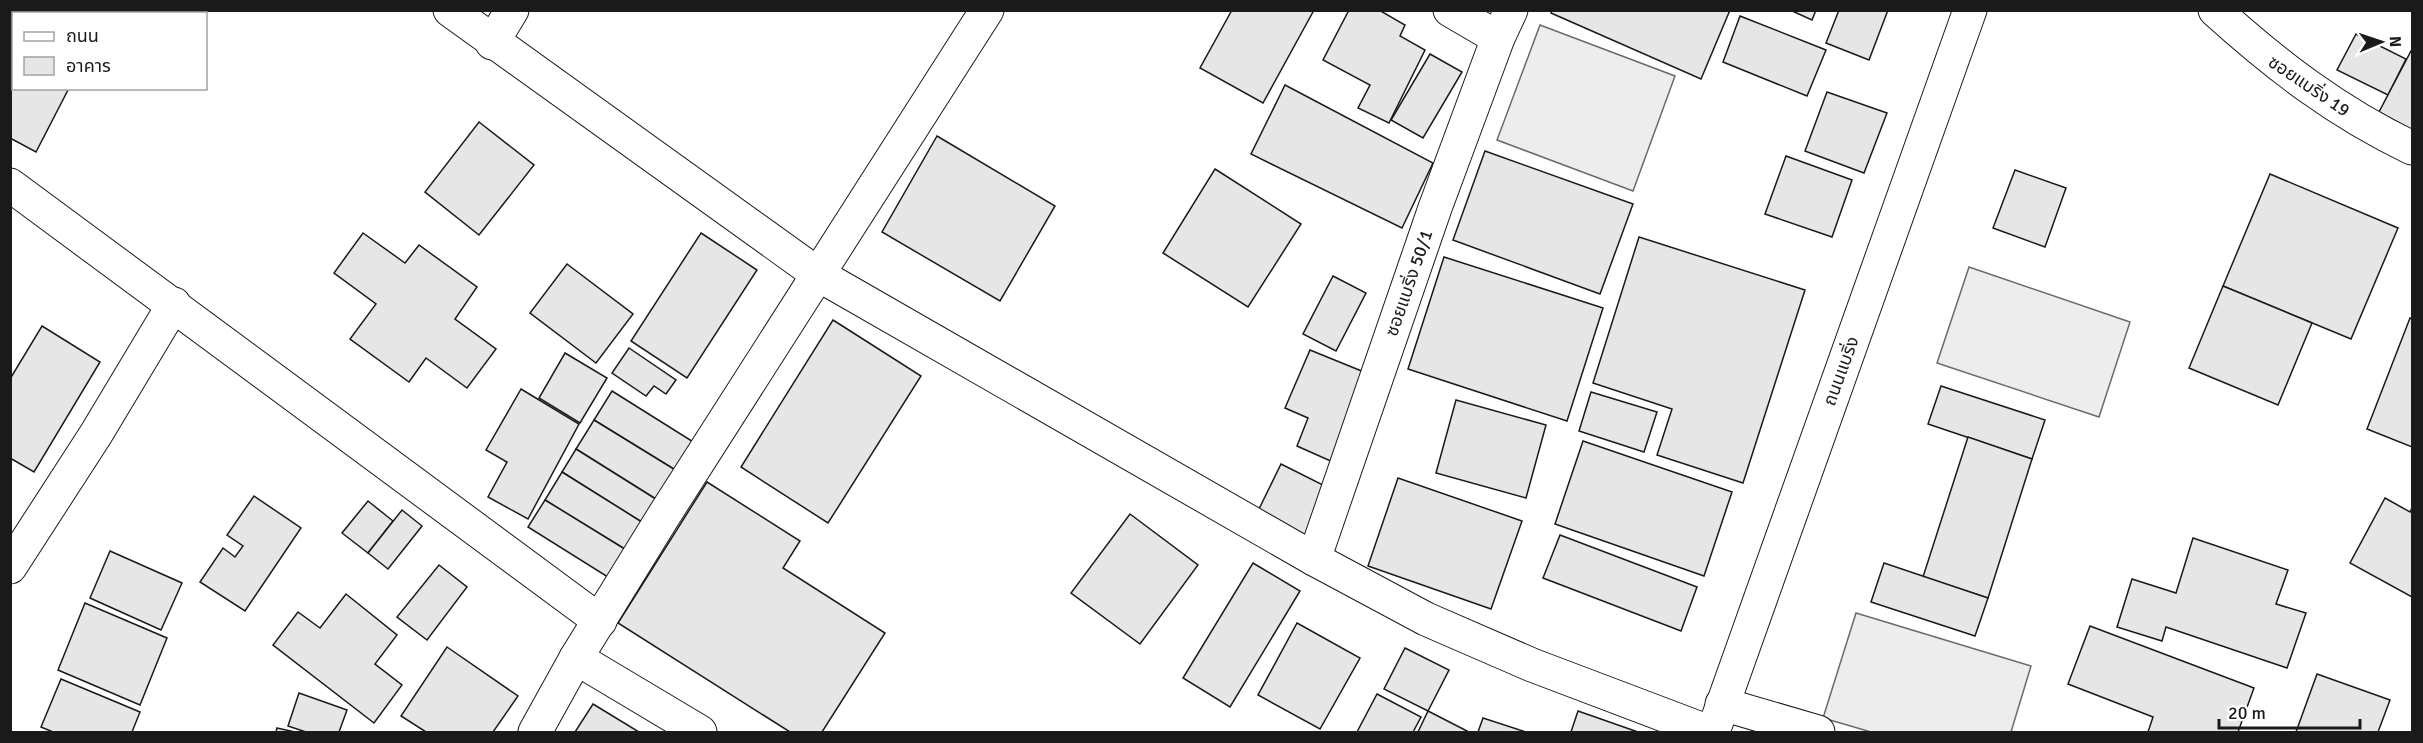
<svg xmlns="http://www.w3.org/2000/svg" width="2423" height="743" font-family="Signika,'Noto Sans Thai',sans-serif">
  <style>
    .parking { fill: #ededed; stroke: #6a6a6a; stroke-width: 1.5 }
    .building { fill: #e6e6e6; stroke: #1a1a1a; stroke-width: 1.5 }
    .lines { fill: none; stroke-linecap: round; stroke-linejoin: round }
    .minor-casing { stroke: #1a1a1a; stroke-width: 35 }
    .major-casing { stroke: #1a1a1a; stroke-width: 35 }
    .minor { stroke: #fff; stroke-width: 33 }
    .major { stroke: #fff; stroke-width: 33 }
    .labels { text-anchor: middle; stroke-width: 4.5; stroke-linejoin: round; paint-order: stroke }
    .street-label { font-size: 18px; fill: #1a1a1a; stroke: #fff }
  </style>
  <rect width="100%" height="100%" fill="#fff"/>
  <g class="parking">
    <polygon points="1540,25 1675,76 1633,191 1497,140"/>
    <polygon points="1969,267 2130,322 2099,417 1937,363"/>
    <polygon points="1856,613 2031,666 2011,732 1871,732 1823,718"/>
  </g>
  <g class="building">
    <polygon points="1232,10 1314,10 1263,103 1200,68"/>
    <polygon points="1349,10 1379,10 1405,25 1400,36 1425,50 1389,123 1358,108 1370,85 1323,60"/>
    <polygon points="1552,10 1730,10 1701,79 1551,13"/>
    <polygon points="1790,10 1816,10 1812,20"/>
    <polygon points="1839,10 1888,10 1869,60 1826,43"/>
    <polygon points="1740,16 1826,50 1807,96 1723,62"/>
    <polygon points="2356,34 2406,59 2388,95 2337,70"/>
    <polygon points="14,37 14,88 69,88 36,152 10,138 10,43"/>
    <polygon points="2411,51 2412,51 2412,130 2379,112"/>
    <polygon points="1430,54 1462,72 1423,138 1391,120"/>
    <polygon points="1285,85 1433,163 1402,228 1251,154"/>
    <polygon points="1827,92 1887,113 1864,173 1805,151"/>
    <polygon points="479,122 534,165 479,235 425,192"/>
    <polygon points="937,136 1055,206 1000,301 882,232"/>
    <polygon points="1485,151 1633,204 1600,294 1453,240"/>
    <polygon points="1786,156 1852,180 1832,237 1765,214"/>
    <polygon points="1215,169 1301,224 1248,307 1163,253"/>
    <polygon points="2015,170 2066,188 2045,247 1993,228"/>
    <polygon points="2270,174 2398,228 2351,339 2223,286"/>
    <polygon points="363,233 405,263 419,245 477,287 455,319 496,349 467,388 426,358 409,382 350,339 376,304 334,273"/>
    <polygon points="701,233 757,270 687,378 631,341"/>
    <polygon points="1639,237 1805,290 1743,483 1657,455 1672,409 1593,383"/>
    <polygon points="1444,257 1603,308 1567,421 1408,369"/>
    <polygon points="567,264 633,314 596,363 530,313"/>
    <polygon points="1333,276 1366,293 1336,351 1303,334"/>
    <polygon points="2223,286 2312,323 2278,405 2189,368"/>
    <polygon points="2410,318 2412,319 2412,447 2367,429"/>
    <polygon points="833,320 921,376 828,523 741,467"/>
    <polygon points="42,326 100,362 34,472 10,458 10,379"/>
    <polygon points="629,348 676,380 666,394 654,386 646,396 612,373"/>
    <polygon points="1310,350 1364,372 1335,463 1297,446 1308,418 1285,408"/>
    <polygon points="565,353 607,378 580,423 539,398"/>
    <polygon points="1941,386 2045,420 2032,459 1928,424"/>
    <polygon points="521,389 579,424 528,519 488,497 507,462 486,450"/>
    <polygon points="612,391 695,443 677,471 594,420"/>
    <polygon points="1591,392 1657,412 1644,452 1579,431"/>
    <polygon points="1456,400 1546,425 1526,498 1436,473"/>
    <polygon points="594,420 677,471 659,501 576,449"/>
    <polygon points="1968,437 2032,459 1988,598 1923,577"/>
    <polygon points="1583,441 1732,492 1704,576 1555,524"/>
    <polygon points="576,449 659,501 645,524 562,472"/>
    <polygon points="1281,464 1329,488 1305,535 1258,511"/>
    <polygon points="562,472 645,524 628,551 545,500"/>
    <polygon points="1398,478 1522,521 1491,609 1368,566"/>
    <polygon points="707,482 800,541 783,568 885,633 822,732 790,732 618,623"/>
    <polygon points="254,496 301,528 245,611 200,582 223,548 235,557 243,546 227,535"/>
    <polygon points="2385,498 2410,512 2412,508 2412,597 2350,563"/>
    <polygon points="545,500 628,551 611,579 528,527"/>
    <polygon points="368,501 393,521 368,553 342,533"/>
    <polygon points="402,510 422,526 388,569 368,553"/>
    <polygon points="1130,514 1198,565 1140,644 1071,593"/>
    <polygon points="1560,535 1697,587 1681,631 1543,578"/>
    <polygon points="2193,538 2288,570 2276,604 2306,613 2287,668 2166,627 2162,641 2117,627 2132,579 2176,593"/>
    <polygon points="110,551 182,583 161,630 90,598"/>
    <polygon points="1253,563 1300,591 1230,707 1183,678"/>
    <polygon points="1884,563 1988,598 1975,636 1871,602"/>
    <polygon points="439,565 467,587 427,640 397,617"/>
    <polygon points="346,594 397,635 375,664 402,685 374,723 273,645 298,612 320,628"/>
    <polygon points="85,603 167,638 140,705 58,670"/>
    <polygon points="1297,623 1360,658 1320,729 1258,695"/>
    <polygon points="2090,626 2254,688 2238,732 2148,732 2153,717 2068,684"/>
    <polygon points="447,647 518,696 493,732 426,732 401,716"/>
    <polygon points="1405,648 1449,670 1428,711 1384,689"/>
    <polygon points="2317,674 2390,700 2378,732 2296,732"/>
    <polygon points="61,679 140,712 132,732 53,732 41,727"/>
    <polygon points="299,693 347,710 339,732 306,732 288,726"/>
    <polygon points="1377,694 1421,717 1413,732 1357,732"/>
    <polygon points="593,704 639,732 575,732"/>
    <polygon points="1428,711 1467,731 1466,732 1418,732"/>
    <polygon points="1578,711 1638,732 1571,732"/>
    <polygon points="1483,718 1526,732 1478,732"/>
    <polygon points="277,728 295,732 276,732"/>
  </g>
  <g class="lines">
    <g class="minor-casing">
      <g id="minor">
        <polyline points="450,10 819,275 1314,559 1426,619 1532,665 1709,732"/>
        <polyline points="1450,10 1498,38"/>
        <path d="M2215,10c62,56 122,102 197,138"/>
        <polyline points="492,43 512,10"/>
        <polyline points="10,185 600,621"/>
        <polyline points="1314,559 1435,208 1498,38 1511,10"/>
        <polyline points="10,567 96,434 174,304"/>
        <polyline points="576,658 700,732"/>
        <polyline points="1722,704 1818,732"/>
        <polyline points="535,732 576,658 663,517 987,10"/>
      </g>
    </g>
    <g class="major-casing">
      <polyline id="major" points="1713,732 1970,10"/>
    </g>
    <use href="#minor" class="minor"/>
    <use href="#major" class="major"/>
  </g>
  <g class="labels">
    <g class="street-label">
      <text transform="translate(2309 86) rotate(34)" y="6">ซอยแบริ่ง 19</text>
      <text transform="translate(1409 283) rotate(-71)" y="6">ซอยแบริ่ง 50/1</text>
      <text transform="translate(1841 371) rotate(-70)" y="6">ถนนแบริ่ง</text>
    </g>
  </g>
  <rect width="2423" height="743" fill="none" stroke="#1a1a1a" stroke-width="24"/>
  <rect x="12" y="12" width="195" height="78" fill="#ffffff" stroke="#a3a3a3" stroke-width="1.5"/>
  <rect x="24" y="32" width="30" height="9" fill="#ffffff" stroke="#a3a3a3" stroke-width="1.5"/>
  <text x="66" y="42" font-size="18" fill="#1a1a1a">ถนน</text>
  <rect x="24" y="57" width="30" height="18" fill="#e6e6e6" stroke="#a3a3a3" stroke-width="1.5"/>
  <text x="66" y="72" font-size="18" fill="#1a1a1a">อาคาร</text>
  <g transform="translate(2381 42) rotate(88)" stroke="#ffffff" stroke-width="4.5" paint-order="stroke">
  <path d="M0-4.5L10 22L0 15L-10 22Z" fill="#1a1a1a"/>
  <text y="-9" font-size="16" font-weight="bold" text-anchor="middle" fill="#1a1a1a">N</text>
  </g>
  <path d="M2219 719v9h141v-9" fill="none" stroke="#1a1a1a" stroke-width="3"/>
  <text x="2228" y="719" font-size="18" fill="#1a1a1a" stroke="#ffffff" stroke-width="4.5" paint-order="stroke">20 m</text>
</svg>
